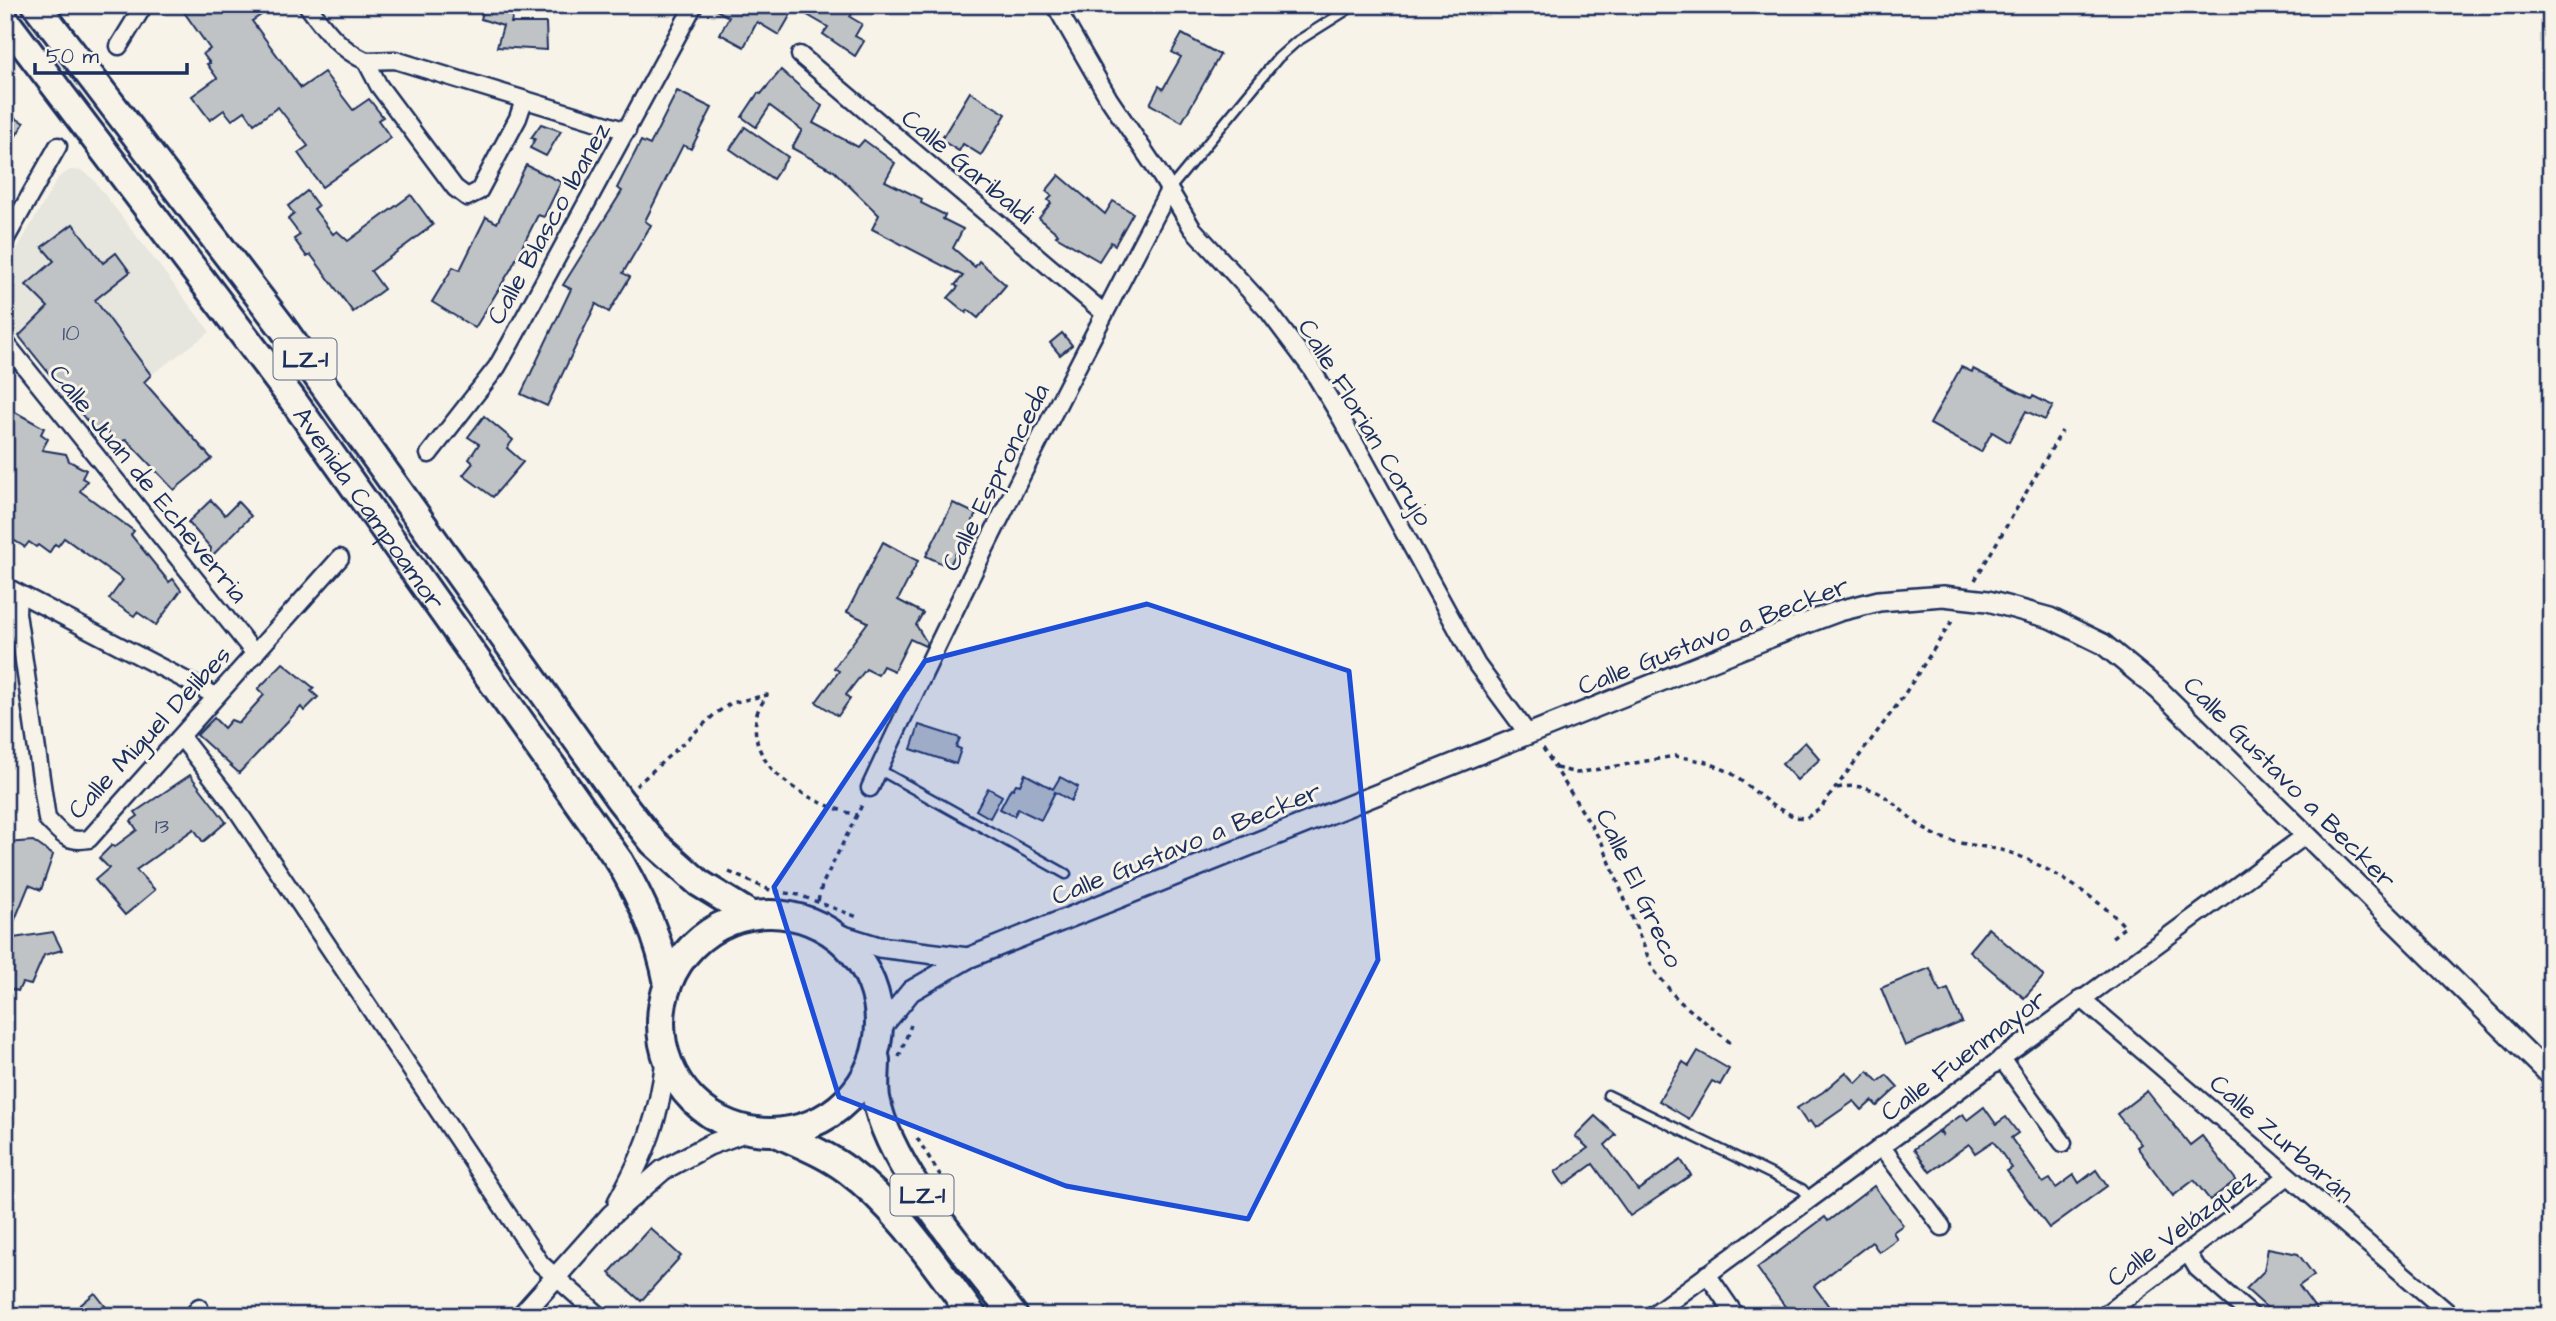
<svg xmlns="http://www.w3.org/2000/svg" width="2556" height="1321" font-family="'Architects Daughter',sans-serif">
  <style>
    .built { fill: #e6e5de }
    .building { fill: #c0c3c5; stroke: #1b2f5e; stroke-width: 2 }
    .lines { fill: none; stroke-linecap: round; stroke-linejoin: round }
    .service-casing { stroke: #1b2f5e; stroke-width: 13 }
    .minor-casing { stroke: #1b2f5e; stroke-width: 21 }
    .tertiary-casing { stroke: #1b2f5e; stroke-width: 24 }
    .trunk-casing { stroke: #1b2f5e; stroke-width: 32 }
    .path { stroke: #1b2f5e; stroke-width: 3.5; stroke-dasharray: 5 5; stroke-linecap: butt }
    .service { stroke: #f7f3e8; stroke-width: 8 }
    .minor { stroke: #f7f3e8; stroke-width: 16 }
    .tertiary { stroke: #f7f3e8; stroke-width: 19 }
    .trunk { stroke: #f7f3e8; stroke-width: 26 }
    .marked { fill: #1d4ed8; fill-opacity: 0.2; stroke: #1d4ed8; stroke-width: 5; stroke-linejoin: round }
    .labels { text-anchor: middle; stroke-width: 6; stroke-linejoin: round; paint-order: stroke }
    .number-label { font-size: 23px; fill: #445478 }
    .shield { fill: #f7f3e8; stroke: #5d6a87; stroke-width: 2 }
    .shield-label { font-size: 24px; font-weight: bold; fill: #1b2f5e }
    .street-label { font-size: 26px; fill: #1b2f5e; stroke: #f7f3e8 }
  </style>
  <rect width="100%" height="100%" fill="#f7f3e8"/>
  <filter id="ink" filterUnits="userSpaceOnUse"><feTurbulence type="fractalNoise" baseFrequency=".0143" numOctaves="2"/><feDisplacementMap in="SourceGraphic" scale="14" xChannelSelector="R" yChannelSelector="G"/><feConvolveMatrix kernelMatrix="1 2 1 2 8 2 1 2 1" color-interpolation-filters="sRGB"/></filter>
  <g filter="url(#ink)">
    <polygon class="built" points="70,170 83,171 92,178 210,332 151,375 95,431 5,319 5,270 58,178"/>
    <g class="building">
      <polygon points="179,5 276,5 252,21 301,88 324,72 353,110 369,99 383,117 378,120 391,138 322,187 298,153 308,146 278,107 254,124 245,111 232,120 224,110 210,120 192,96 217,78 207,64 210,63 203,54 210,49"/>
      <polygon points="485,5 515,5 511,23 546,23 547,50 497,47 503,26 481,19"/>
      <polygon points="707,5 774,5 791,14 779,35 757,22 744,47 720,34 729,17"/>
      <polygon points="790,5 857,5 850,17 862,24 855,36 864,41 855,56 823,34 828,27"/>
      <polygon points="1182,34 1220,55 1182,122 1150,104 1159,86 1163,89 1181,57 1172,52"/>
      <polygon points="781,70 822,106 813,123 858,147 864,140 895,163 885,181 922,199 921,203 945,215 943,219 963,229 953,248 975,267 979,261 1006,285 978,318 968,310 966,313 948,298 958,287 955,285 963,276 872,229 879,215 834,171 792,148 802,130 770,106 756,127 742,117 758,93 761,94"/>
      <polygon points="677,91 712,108 691,149 683,145 645,221 651,225 623,273 630,277 609,312 596,304 547,406 521,394 571,289 563,285 622,191 617,188 641,141 650,145"/>
      <polygon points="970,92 1006,114 981,155 963,144 959,151 941,140"/>
      <polygon points="5,112 24,123 5,153"/>
      <polygon points="541,124 561,131 546,156 530,148 535,139 531,138"/>
      <polygon points="745,127 788,157 773,179 730,149"/>
      <polygon points="526,165 561,182 544,217 538,215 511,269 475,328 432,302 453,267 460,270 486,217 497,223"/>
      <polygon points="1059,175 1105,214 1113,201 1133,213 1115,245 1111,242 1099,261 1056,236 1058,234 1039,218 1051,203 1048,200 1052,196 1046,191"/>
      <polygon points="307,191 318,206 314,209 333,234 337,231 348,241 411,195 433,225 371,271 384,289 353,312 311,255 307,257 294,239 300,235 288,219 294,214 288,206"/>
      <polygon points="73,224 103,263 116,253 130,272 95,300 151,375 144,382 212,459 174,490 126,439 119,444 101,425 95,431 19,336 48,307 26,285 54,261 42,247"/>
      <polygon points="1062,333 1072,345 1060,355 1050,343"/>
      <polygon points="1961,367 1972,372 1973,369 2031,398 2033,396 2053,406 2045,420 2026,411 2009,442 1992,432 1981,452 1930,424"/>
      <polygon points="15,412 44,428 41,434 48,439 42,450 66,454 69,461 86,470 82,478 87,481 80,491 134,531 131,535 169,582 173,579 181,590 156,625 137,612 134,616 109,599 123,580 64,538 58,546 55,544 49,553 38,545 36,547 29,542 25,547 5,535 5,429"/>
      <polygon points="484,416 513,440 507,448 523,462 493,497 463,475 473,463 469,459 479,444 468,437"/>
      <polygon points="211,500 225,515 238,502 251,516 209,559 211,548 188,522"/>
      <polygon points="953,503 976,514 949,567 926,556"/>
      <polygon points="883,542 918,561 898,600 923,613 916,625 927,643 925,646 910,639 894,671 883,666 878,675 866,669 846,695 850,699 838,716 816,702 839,671 834,668 868,622 847,612"/>
      <polygon points="283,663 314,688 311,691 318,697 304,711 301,707 239,773 197,735 214,718 224,728 231,720 239,723 264,695 258,689"/>
      <polygon points="919,725 960,738 956,747 961,749 956,764 911,749"/>
      <polygon points="1805,742 1820,759 1797,780 1782,764"/>
      <polygon points="1025,774 1053,789 1060,777 1078,787 1071,801 1055,792 1041,820 1018,809 1014,816 1000,809 1011,788 1013,789 1016,784 1020,785"/>
      <polygon points="190,775 226,822 203,842 194,829 136,870 155,890 125,915 95,880 109,868 99,858 112,845 114,847 137,830 131,821 138,816 135,812"/>
      <polygon points="988,788 1002,796 990,818 976,810"/>
      <polygon points="33,841 53,855 41,890 29,885 7,939 53,932 62,950 44,955 31,985 22,983 18,991 5,987 5,843"/>
      <polygon points="1988,928 2044,976 2024,998 1969,951"/>
      <polygon points="1930,968 1940,992 1948,989 1962,1022 1905,1046 1881,988"/>
      <polygon points="1698,1051 1729,1069 1720,1085 1712,1081 1689,1119 1659,1101 1683,1062 1689,1066"/>
      <polygon points="1868,1071 1878,1082 1887,1075 1898,1087 1877,1106 1872,1101 1862,1110 1854,1101 1815,1128 1810,1121 1807,1123 1797,1108 1823,1092 1846,1072 1856,1083"/>
      <polygon points="2147,1091 2190,1145 2202,1136 2236,1180 2210,1200 2194,1180 2173,1196 2137,1147 2141,1144 2117,1114"/>
      <polygon points="1984,1107 1996,1124 2006,1117 2018,1133 2011,1138 2043,1183 2050,1179 2056,1188 2074,1175 2079,1183 2096,1170 2107,1186 2049,1228 2007,1171 2012,1168 1993,1141 1975,1153 1969,1144 1930,1172 1914,1149 1938,1131 1943,1136 1940,1130 1963,1114 1967,1120"/>
      <polygon points="1595,1116 1616,1135 1605,1145 1638,1190 1681,1160 1691,1175 1630,1216 1593,1164 1564,1185 1555,1172 1588,1148 1575,1136"/>
      <polygon points="1874,1186 1903,1225 1893,1232 1897,1239 1879,1252 1872,1242 1814,1286 1836,1316 1792,1316 1757,1268 1825,1217 1828,1221"/>
      <polygon points="650,1228 681,1256 641,1301 609,1273"/>
      <polygon points="2268,1248 2298,1254 2314,1275 2299,1286 2321,1316 2276,1316 2246,1289 2264,1271"/>
      <polygon points="95,1293 113,1316 67,1316"/>
    </g>
    <g class="lines">
      <g class="service-casing">
        <g id="service">
          <polyline points="1169,190 1278,58 1296,42 1355,5"/>
          <polyline points="878,769 1066,874"/>
          <polyline points="1608,1095 1802,1189 1810,1198"/>
        </g>
      </g>
      <g class="minor-casing">
        <g id="minor">
          <path d="M307,5c18,24 32,44 59,56l13,25 76,102 12,9 12,-6 39,-73 6,-18"/>
          <polyline points="1055,5 1109,99 1161,176 1192,228 1269,312 1311,368 1341,418 1477,665 1528,734"/>
          <polyline points="119,46 144,5"/>
          <polyline points="800,55 1104,313"/>
          <polyline points="366,61 395,60 627,131"/>
          <polyline points="5,240 58,146"/>
          <polyline points="5,342 255,654"/>
          <polyline points="429,454 497,367 510,344 694,5"/>
          <polyline points="5,586 216,696"/>
          <path d="M18,593l-1,20 30,206c15,15 19,24 42,20l251,-281"/>
          <polyline points="181,737 233,804 541,1264 600,1316"/>
          <path d="M870,788c93,-202 196,-401 299,-598"/>
          <polyline points="2081,998 2452,1316"/>
          <polyline points="2001,1058 2063,1143"/>
          <polyline points="1881,1146 1942,1227"/>
          <polyline points="2188,1253 2197,1268 2252,1316"/>
          <polyline points="1707,1274 1736,1316"/>
          <polyline points="193,1316 199,1307"/>
          <polyline points="1651,1316 2306,835"/>
          <polyline points="2103,1316 2288,1176"/>
        </g>
      </g>
      <g class="tertiary-casing">
        <g id="tertiary">
          <polyline points="834,933 879,947 968,958"/>
          <polyline points="880,1029 911,991 968,958 1796,627 1839,611 1879,601 1943,596 1988,601 2050,618 2103,644 2159,690 2551,1076"/>
          <path d="M618,1202c28,-51 41,-84 48,-142"/>
          <polyline points="521,1316 611,1215 663,1170 709,1145 747,1131"/>
        </g>
      </g>
      <g class="trunk-casing">
        <g id="trunk">
          <polyline points="36,5 282,327 619,799 653,842 699,883 751,915"/>
          <path id="s1" d="M5,20l287,379 328,463c23,41 39,75 48,122"/>
          <circle cx="770" cy="1023" r="109"/>
          <path d="M876,1060c0,12 -2,26 0,38 13,71 94,160 138,218"/>
          <path d="M776,1133c24,11 50,21 71,37 51,38 88,95 126,146"/>
        </g>
      </g>
      <g class="path">
        <polyline points="1975,580 2062,431"/>
        <polyline points="1543,748 1602,843 1653,969 1678,1000 1732,1044"/>
        <polyline points="1556,768 1577,773 1675,756 1707,762 1730,772 1773,806 1795,817 1806,818 1820,809 1900,701 1954,618"/>
        <path d="M636,786l79,-72 16,-11 36,-8c-3,6 -9,13 -10,19 -13,57 56,90 100,101"/>
        <path d="M1837,788c52,-11 62,33 103,49 22,9 46,8 68,15 33,10 95,49 117,75l-14,11"/>
        <polyline points="729,872 772,891 799,895 860,918"/>
        <polyline points="818,901 822,885 863,803"/>
        <polyline points="899,1057 911,1025"/>
        <polyline points="917,1138 945,1183 945,1189"/>
      </g>
      <use href="#service" class="service"/>
      <use href="#minor" class="minor"/>
      <use href="#tertiary" class="tertiary"/>
      <use href="#trunk" class="trunk"/>
    </g>
  </g>
  <path class="marked" d="M1147,604l202,67 29,289 -130,259 -182,-33 -227,-89 -65,-210 151,-226z"/>
  <g class="labels">
    <g class="number-label">
      <text x="71" y="340">10</text>
      <text x="162" y="833">13</text>
    </g>
    <g class="shield">
      <rect x="273.5" y="338.5" width="63" height="41" rx="5"/>
      <rect x="890.5" y="1174.5" width="63" height="41" rx="5"/>
    </g>
    <g class="shield-label">
      <text x="305" y="367">LZ-1</text>
      <text x="922" y="1203">LZ-1</text>
    </g>
    <g class="street-label">
      <text transform="translate(968 166) rotate(40)" y="9">Calle Garibaldi</text>
      <text transform="translate(548 223) rotate(-61)" y="9">Calle Blasco Ibanez</text>
      <text transform="translate(1366 422) rotate(59)" y="9">Calle Florian Corujo</text>
      <text transform="translate(995 477) rotate(-63)" y="9">Calle Espronceda</text>
      <text transform="translate(149 483) rotate(51)" y="9">Calle Juan de Echeverria</text>
      <text dy="9" stroke="none"><textPath href="#s1" startOffset="609">Avenida Campoamor</textPath></text>
      <text transform="translate(1713 635) rotate(-21)" y="9">Calle Gustavo a Becker</text>
      <text transform="translate(149 732) rotate(-47)" y="9">Calle Miguel Delibes</text>
      <text transform="translate(2290 782) rotate(45)" y="9">Calle Gustavo a Becker</text>
      <text transform="translate(1186 843) rotate(-22)" y="9">Calle Gustavo a Becker</text>
      <text transform="translate(1640 888) rotate(65)" y="9">Calle El Greco</text>
      <text transform="translate(1963 1055) rotate(-37)" y="9">Calle Fuenmayor</text>
      <text transform="translate(2282 1138) rotate(41)" y="9">Calle Zurbarán</text>
      <text transform="translate(2181 1227) rotate(-37)" y="9">Calle Velázquez</text>
    </g>
  </g>
  <rect width="2556" height="1321" fill="none" stroke="#f7f3e8" stroke-width="28"/>
  <rect x="14" y="14" width="2528" height="1293" fill="none" stroke="#1b2f5e" stroke-width="2.5" filter="url(#ink)"/>
  <path d="M35 63v10h152v-10" fill="none" stroke="#1b2f5e" stroke-width="3.5"/>
  <text x="46" y="63" font-size="21" fill="#1b2f5e" stroke="#f7f3e8" stroke-width="5" paint-order="stroke">50 m</text>
</svg>
